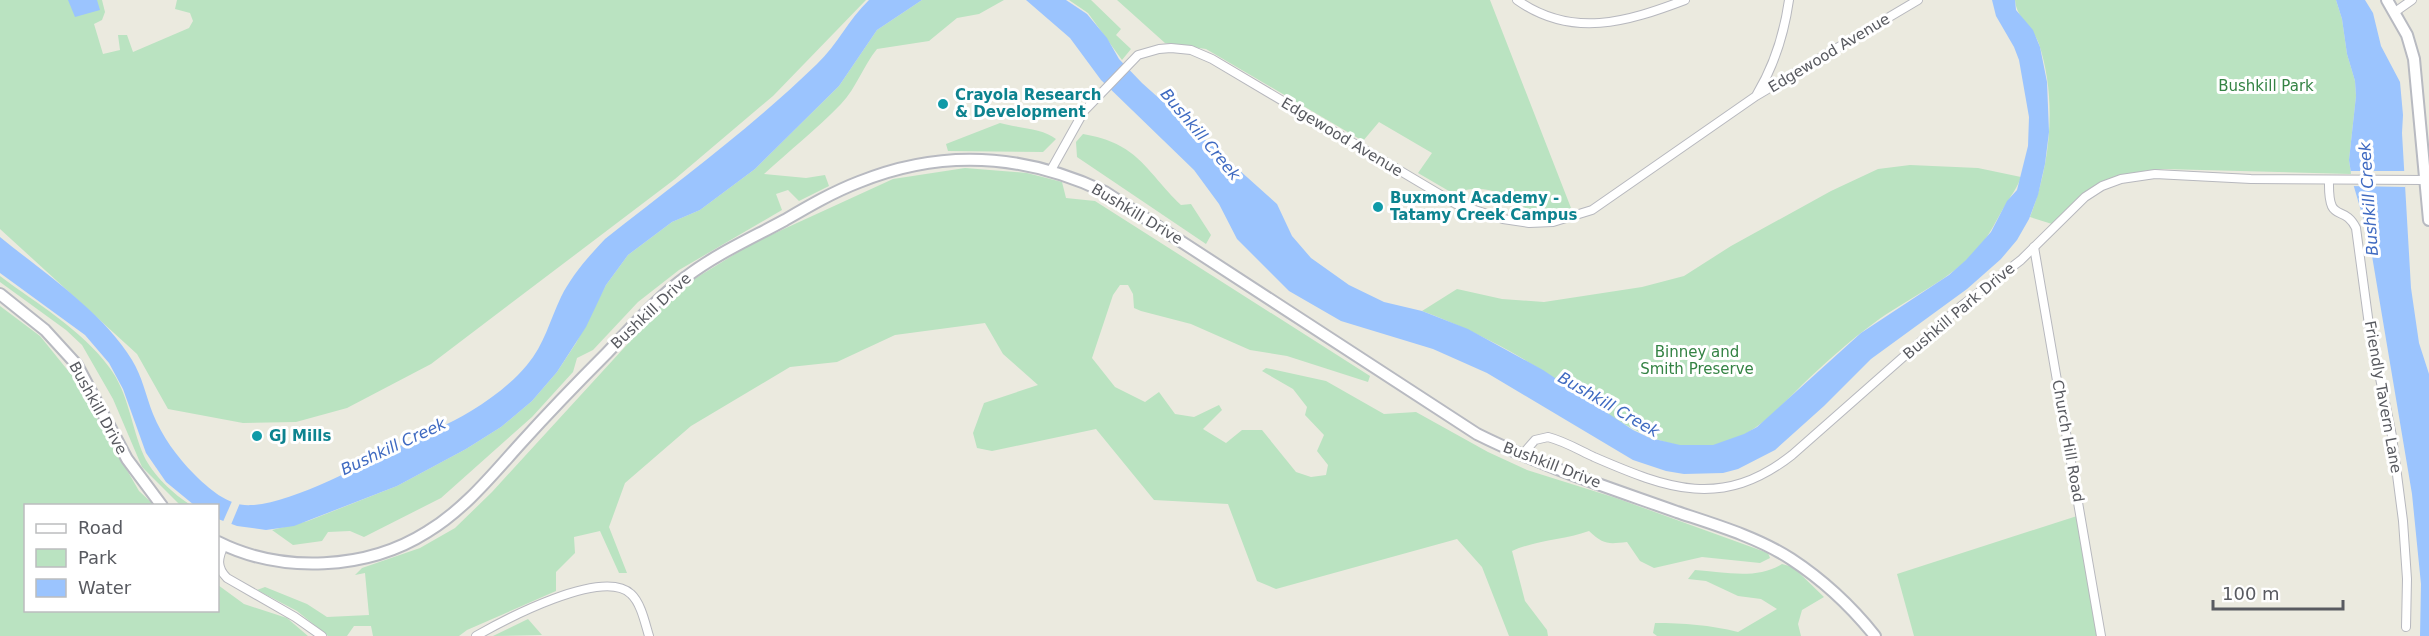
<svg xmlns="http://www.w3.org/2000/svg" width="2429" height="636" font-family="'DejaVu Sans',sans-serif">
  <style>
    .green { fill: #bae3c1 }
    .water { fill: #9bc4fe }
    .pier { fill: #ebeadf }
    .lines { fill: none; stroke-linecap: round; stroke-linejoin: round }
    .minor-casing { stroke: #b7b8be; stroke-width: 10 }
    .secondary-casing { stroke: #b8bac1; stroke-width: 14 }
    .minor { stroke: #fff; stroke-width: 8 }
    .secondary { stroke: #fff; stroke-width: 10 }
    .culture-dot { fill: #0f9aa8; stroke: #fff; stroke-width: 2 }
    .labels { text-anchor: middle; stroke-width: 6; stroke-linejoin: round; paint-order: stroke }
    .street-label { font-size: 15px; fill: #585a60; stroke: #fff }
    .park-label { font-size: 15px; fill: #348344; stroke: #fff }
    .culture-label { font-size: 15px; font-weight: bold; fill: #0d838f; stroke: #fff; text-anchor: start }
    .water-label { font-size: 16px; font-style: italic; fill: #3f6ac1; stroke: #fff }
  </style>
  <rect width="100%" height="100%" fill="#ebeadf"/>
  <g class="green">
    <polygon points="0,0 102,0 105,12 102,20 94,24 103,54 120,50 118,35 127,35 133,52 189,28 193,21 190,13 175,9 177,0 866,0 773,96 675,179 431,364 347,408 296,422 243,423 168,409 137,354 0,229"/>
    <path d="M922,0h82l-25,14 -22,4 -28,23 -52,8c-14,17 -20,38 -36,55 -24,25 -52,47 -77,70l42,4 19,-3 4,11 -30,15 -11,-11 -12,4 6,16 -103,60 -41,32 -45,48 -16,8 -4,14 -41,45 -91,81 -77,39 -14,-6 -22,1 -6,9 -29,4 -21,-15 36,-9 89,-35 69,-37 35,-22 31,-26 25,-29 19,-29 30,-58 22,-30 44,-33 28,-12 55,-41 84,-83 38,-56z"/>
    <polygon points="1069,0 1091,0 1121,29 1116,35 1131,49 1122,60 1088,13"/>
    <path d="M1117,0h373l81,208 -9,6 -25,3c-17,-14 -41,-30 -64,-28 -6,0 -13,3 -19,5l-36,-21 14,-20 -53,-31 -16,19 -157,-92 -41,-6z"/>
    <path d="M2015,0h321l6,19 5,35 8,27 1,15 -7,64 2,14 -187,-5c-60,5 -70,14 -112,55l-22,-7c21,-54 27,-118 9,-173 -6,-17 -23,-26 -24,-44z"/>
    <path d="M1000,123c17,5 43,5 56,16l-13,13 -95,-1 -2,-7z"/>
    <path d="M1083,134c55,9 62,36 98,71l10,-1 20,31 -5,9 -129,-87 -1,-15z"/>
    <path d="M1910,165l68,3 43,9c-4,11 -9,17 -15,27 -9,14 -15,29 -26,42 -28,34 -71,51 -106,77 -26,19 -49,40 -72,62 -17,17 -34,36 -55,48 -75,43 -144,-25 -204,-62 -38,-24 -79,-45 -121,-60l35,-22 45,10 42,3 98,-15 42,-11 47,-30 100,-55 47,-22z"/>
    <path d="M965,168l62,5 35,9 4,16 29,3 275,175 -2,6 -81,-26 -37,-6 -59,-26 -50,-13 -7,-3 -1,-14 -5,-9h-8l-7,10 -21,63 23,29 30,15 14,-10 16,22 19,3 25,-12 3,5 -19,19 23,14 16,-13h20l34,42 15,5 15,-2 2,-10 -11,-14 7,-16 -19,-20 2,-8 -14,-18 -31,-18 4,-3 60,13 58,33 32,-2 72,40 39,18 89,28 152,55 2,5 -10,5 -58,-6 -48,11 -14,-7 -13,-19c-19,2 -23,3 -38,-11 -25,9 -53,9 -77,20l13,50 22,29 1,6h-39l-27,-69 -25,-28 -181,50 -19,-8 -29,-77 -74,-4 -58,-71 -104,22 -15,-3 -4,-15 11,-30 54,-18 -35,-31 -18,-31 -90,12 -58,27 -47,5 -99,59 -66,57 -16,44 18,46h-8l-19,-42 -26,6 1,16 -19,19v19l-89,39 -8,6h-86l-2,-10h-17l-7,10h-19l-31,-25 -40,-21 8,-3 42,17 20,13 42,-2 -4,-42 -10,2 7,-7 58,-20 35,-20 37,-36 186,-203 75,-46 140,-64z"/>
    <path d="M0,276c37,28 81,53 109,91 20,26 22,60 35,89 8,18 30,39 47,49h-11l-38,-38 -29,-68 -31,-54 -16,-15 -66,-48z"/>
    <polygon points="0,306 40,336 74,378 139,491 154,505 26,506 26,610 218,610 218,585 244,604 287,618 308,636 0,636"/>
    <polygon points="2077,516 2097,636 1914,636 1897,574"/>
    <path d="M1782,564l11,3 31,30 -22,13 -4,14 3,12h-144l-4,-3 2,-10c29,0 55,2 83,9l39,-23 -16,-10 -23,-3 -32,-15 -18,-2 7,-9c29,2 62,10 87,-6z"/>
    <polygon points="528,619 542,635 493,636"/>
  </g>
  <g class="water">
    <polygon points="68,0 97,0 100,10 75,17"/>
    <path d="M869,0h53l-45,30 -38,56 -84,83 -55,41 -28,12 -44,33 -22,30 -20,42 -29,45 -25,29 -31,26 -35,22 -69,37 -103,40 -28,4 -29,-4 -19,-7v-13l-24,-1 -28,-23 -20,-29 -23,-64 -14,-26 -24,-28 -85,-62v-36c44,36 102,74 132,123 10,16 14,36 21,54 9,22 24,43 41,60 15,15 35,33 58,31 41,-2 112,-41 150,-60 23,-11 48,-21 69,-34 20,-12 41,-28 56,-46 17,-20 23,-45 34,-68 11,-22 27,-40 44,-58 72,-57 146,-111 212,-175 20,-19 32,-45 52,-64z"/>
    <polygon points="1026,0 1066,0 1087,14 1107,38 1119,59 1142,83 1277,204 1292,236 1311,258 1349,285 1384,302 1422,311 1468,329 1543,370 1633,430 1650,438 1680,445 1713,445 1744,434 1757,427 1861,333 1949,275 1966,260 1991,232 2007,201 2017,190 2028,146 2029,117 2019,60 2014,47 1996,16 1992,0 2015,0 2016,10 2033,30 2040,47 2047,82 2049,132 2045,164 2038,195 2029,219 2017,240 2001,259 1967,289 1871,359 1824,406 1775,450 1738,469 1723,473 1684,474 1666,471 1633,460 1487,373 1433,349 1341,321 1289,291 1237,239 1219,204 1194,170 1101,80 1070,38"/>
    <polygon points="2336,0 2365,0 2373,13 2381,46 2400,82 2403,115 2402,133 2411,288 2419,343 2429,374 2429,636 2420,636 2421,584 2412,494 2369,238 2352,180 2349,160 2356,96 2355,81 2347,54 2342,19"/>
  </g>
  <g class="pier">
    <polygon points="2351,171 2405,171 2405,187 2351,186"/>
    <polygon points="233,499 240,503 230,527 222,524"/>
  </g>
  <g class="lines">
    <g class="minor-casing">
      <g id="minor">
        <path d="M1517,0c55,39 110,22 168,0"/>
        <polyline points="2395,12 2412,0"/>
        <path d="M1757,94c18,-30 27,-59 32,-94"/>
        <polyline points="1051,170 1084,111 1138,55 1159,49 1171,48 1191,50 1212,59 1456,204 1503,219 1529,223 1553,222 1592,210 1756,96 1918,0"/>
        <path d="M2329,180c-1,47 14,22 27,48l13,97 23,111 11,85 4,58 -1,48"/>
        <polyline points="2034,247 2101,636"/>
        <path d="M1522,455l13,-15 13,-3c16,4 31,13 46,20 74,32 128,53 198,-2l168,-148 61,-47 64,-63 17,-11 19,-7 34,-5 96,5 174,1"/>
        <path d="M224,545c-6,13 -8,22 3,33l68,39 27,19"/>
        <path d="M476,636c28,-16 127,-69 155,-42 10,9 14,29 18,42"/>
      </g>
    </g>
    <g class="secondary-casing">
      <g id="secondary">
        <polyline points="2387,0 2407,35 2414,59 2429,220"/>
        <polyline points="0,294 45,330 77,365 127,459 162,506"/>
        <path d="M218,542c64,32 149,28 209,-10 38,-23 65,-57 94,-89 28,-31 57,-61 86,-90 25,-26 50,-55 79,-76 30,-23 66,-39 99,-57 24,-14 48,-28 74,-38 84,-34 166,-28 246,10l372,242c64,32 133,54 200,78 39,13 80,25 114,47 32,21 60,47 84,77"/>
      </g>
    </g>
    <use href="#minor" class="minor"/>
    <use href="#secondary" class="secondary"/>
  </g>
  <g class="culture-dot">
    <circle cx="943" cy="104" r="6"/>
    <circle cx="1378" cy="207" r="6"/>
    <circle cx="257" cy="436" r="6"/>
  </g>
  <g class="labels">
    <g class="street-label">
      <text transform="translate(1829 53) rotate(-31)" y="5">Edgewood Avenue</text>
      <text transform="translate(1342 137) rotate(31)" y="5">Edgewood Avenue</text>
      <text transform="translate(1137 214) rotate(31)" y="5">Bushkill Drive</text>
      <text transform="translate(651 311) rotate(-43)" y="5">Bushkill Drive</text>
      <text transform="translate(1959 311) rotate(-40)" y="5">Bushkill Park Drive</text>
      <text transform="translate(2383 397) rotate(80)" y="5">Friendly Tavern Lane</text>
      <text transform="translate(98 408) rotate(61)" y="5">Bushkill Drive</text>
      <text transform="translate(2068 441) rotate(80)" y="5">Church Hill Road</text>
      <text transform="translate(1552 465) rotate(21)" y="5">Bushkill Drive</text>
    </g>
    <g class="park-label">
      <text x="2266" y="91">Bushkill Park</text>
      <text x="1697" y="357">Binney and<tspan x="1697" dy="17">Smith Preserve</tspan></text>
    </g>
    <g class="culture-label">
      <text x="955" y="100">Crayola Research<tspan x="955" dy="17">&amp; Development</tspan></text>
      <text x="1390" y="203">Buxmont Academy -<tspan x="1390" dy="17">Tatamy Creek Campus</tspan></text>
      <text x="269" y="441">GJ Mills</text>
    </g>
    <g class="water-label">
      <text transform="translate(1201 134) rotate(50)" y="6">Bushkill Creek</text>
      <text transform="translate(2368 199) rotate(-94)" y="6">Bushkill Creek</text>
      <text transform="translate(1609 404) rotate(30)" y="6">Bushkill Creek</text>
      <text transform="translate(393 446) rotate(-25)" y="6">Bushkill Creek</text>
    </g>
  </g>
  <rect x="24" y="504" width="195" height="108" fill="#ffffff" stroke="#bcbdbf" stroke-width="1.5"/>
  <rect x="36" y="524" width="30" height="9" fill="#ffffff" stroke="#bcbdbf" stroke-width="1.5"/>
  <text x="78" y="534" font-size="18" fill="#585a60">Road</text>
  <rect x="36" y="549" width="30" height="18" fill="#bae3c1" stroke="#bcbdbf" stroke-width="1.5"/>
  <text x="78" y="564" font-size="18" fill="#585a60">Park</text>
  <rect x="36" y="579" width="30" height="18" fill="#9bc4fe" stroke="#bcbdbf" stroke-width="1.5"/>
  <text x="78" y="594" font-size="18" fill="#585a60">Water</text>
  <path d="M2213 600v9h130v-9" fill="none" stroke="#585a60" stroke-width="3"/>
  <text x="2222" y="600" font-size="18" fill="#585a60" stroke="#ffffff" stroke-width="4.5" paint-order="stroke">100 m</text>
</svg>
